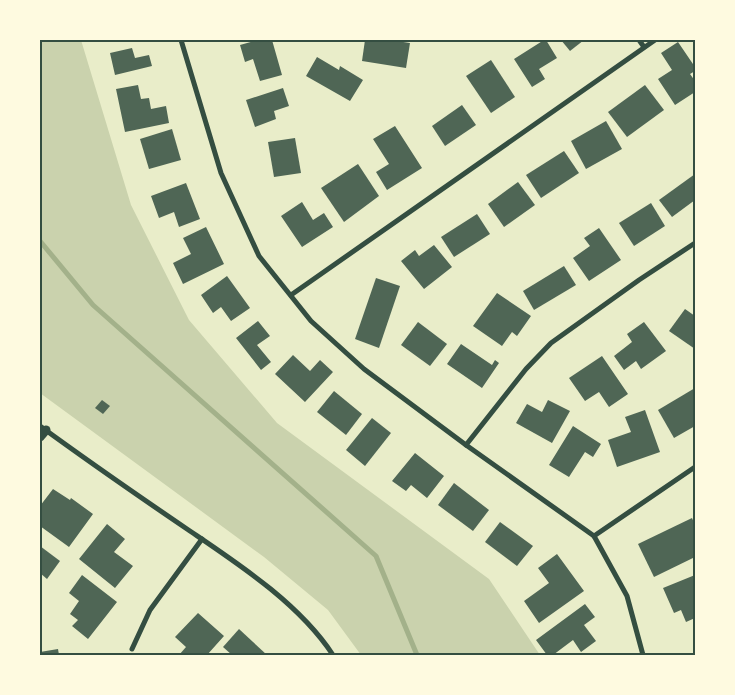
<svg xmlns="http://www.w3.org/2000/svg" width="735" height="695" font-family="Jost,sans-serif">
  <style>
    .green { fill: #cad2ad }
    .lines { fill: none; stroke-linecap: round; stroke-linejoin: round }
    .stream { stroke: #a3b18a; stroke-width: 5 }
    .building { fill: #4f6655 }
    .minor { stroke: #344e41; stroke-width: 5 }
    .tertiary { stroke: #344e41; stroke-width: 9 }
    .neatline { fill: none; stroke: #344e41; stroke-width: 2 }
  </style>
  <rect width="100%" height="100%" fill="#e9edc9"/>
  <polygon class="green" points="40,40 81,40 131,205 189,320 277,423 489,579 540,655 361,655 328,610 264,557 40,393"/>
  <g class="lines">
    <polyline class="stream" points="40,241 93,305 376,556 417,655"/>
  </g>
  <g class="building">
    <polygon points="258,40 272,40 282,75 260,81 253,59 245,62 240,45"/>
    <polygon points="365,40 390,40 410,43 406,68 362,61"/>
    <polygon points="544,40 546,40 557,58 539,69 545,79 532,87 514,59"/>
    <polygon points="561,40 584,40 570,51"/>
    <polygon points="678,42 695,67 695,71 690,74 695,81 695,92 675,105 658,79 672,70 661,53"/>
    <polygon points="132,48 135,58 149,55 152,66 115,75 110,53"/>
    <polygon points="317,57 339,70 340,66 363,80 350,101 306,76"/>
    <polygon points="491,60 515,97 491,113 466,76"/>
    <polygon points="138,85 141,99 149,98 151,109 166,106 169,123 125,132 116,89"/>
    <polygon points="645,85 664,110 627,137 608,112"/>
    <polygon points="283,88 289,106 274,111 276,119 255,127 246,100"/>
    <polygon points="462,105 476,125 445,146 432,126"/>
    <polygon points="606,121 622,149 586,169 571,141"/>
    <polygon points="395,126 422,168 387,190 376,172 389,164 373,139"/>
    <polygon points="172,129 181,160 149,169 140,139"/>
    <polygon points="295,138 301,173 274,177 268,142"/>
    <polygon points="564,151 579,173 541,198 526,175"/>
    <polygon points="358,164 379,196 344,222 321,188"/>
    <polygon points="695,174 695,200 672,217 659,200"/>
    <polygon points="518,182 535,205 504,227 488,204"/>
    <polygon points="186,183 200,219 179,227 174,212 159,218 151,196"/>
    <polygon points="302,202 313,220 324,213 333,227 302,247 281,216"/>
    <polygon points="651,203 665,226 634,246 619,223"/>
    <polygon points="477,214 490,234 454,257 441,237"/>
    <polygon points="206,227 224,264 183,284 173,263 191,254 183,238"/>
    <polygon points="599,228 621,260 589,281 573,258 590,246 584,238"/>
    <polygon points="434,245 452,267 424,289 401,261 415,250 419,256"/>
    <polygon points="564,266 576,285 534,310 523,291"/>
    <polygon points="227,276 250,308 231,321 221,307 213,313 201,295"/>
    <polygon points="376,278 400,286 379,348 355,339"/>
    <polygon points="497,293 531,316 517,336 512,332 502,346 473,326"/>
    <polygon points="685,309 695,316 695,349 669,331"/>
    <polygon points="258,321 270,336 257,345 271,362 261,370 236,338"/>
    <polygon points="418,322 447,344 430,366 401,345"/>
    <polygon points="644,322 666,351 641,369 636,361 624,370 614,356 632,342 627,334"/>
    <polygon points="461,344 492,365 495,360 499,363 482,388 447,364"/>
    <polygon points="293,355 310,371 320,360 333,372 305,402 275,374"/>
    <polygon points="602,356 628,394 609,407 599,392 585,401 569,378"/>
    <polygon points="695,388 695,426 674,438 658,410"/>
    <polygon points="334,391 362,414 346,435 317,412"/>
    <polygon points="102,400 110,406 103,414 95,408"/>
    <polygon points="548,400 570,411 552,443 516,423 527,404 542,412"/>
    <polygon points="645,410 660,452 617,467 608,440 631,432 625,417"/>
    <polygon points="372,418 391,433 365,466 346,450"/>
    <polygon points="573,426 601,444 593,457 585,452 569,477 549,465"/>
    <polygon points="415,453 444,476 427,498 411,485 406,491 392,481"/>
    <polygon points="454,483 489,510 473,531 438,505"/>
    <polygon points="53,489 70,500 71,498 93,514 69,547 40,526 40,506"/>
    <polygon points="692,518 695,525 695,557 654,577 638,544"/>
    <polygon points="500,522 533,546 517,566 485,542"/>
    <polygon points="107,524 125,539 114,552 133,566 115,588 79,559"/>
    <polygon points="40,546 60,561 47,579 40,573"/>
    <polygon points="557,554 584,591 539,623 524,601 549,583 538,568"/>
    <polygon points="82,575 117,602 88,639 72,626 78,620 70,614 79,601 69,593"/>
    <polygon points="695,575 695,618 686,622 681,610 674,613 663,588"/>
    <polygon points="585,604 595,617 584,625 596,641 581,652 573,640 553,655 547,655 536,640"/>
    <polygon points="198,613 224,636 207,655 179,655 186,647 175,637"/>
    <polygon points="239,629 267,655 232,655 223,647"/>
    <polygon points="58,649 59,655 40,655 40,652"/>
  </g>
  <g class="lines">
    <g class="minor">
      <polyline points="181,40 221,173 259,256 311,321 364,369 466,445 594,536 627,596 643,655"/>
      <polyline points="639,40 644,47"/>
      <polyline points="291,295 655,40"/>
      <path d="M40,426c48,35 97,69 147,103 50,34 112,74 146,126"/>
      <polyline points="466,445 526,369 551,343 639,280 695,243"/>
      <polyline points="594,536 695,467"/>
      <polyline points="132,649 150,610 202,539"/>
    </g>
    <polyline class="tertiary" points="40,437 46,430"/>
  </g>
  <rect width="735" height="695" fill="none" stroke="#fefae0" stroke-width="82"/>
  <rect x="41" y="41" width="653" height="613" class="neatline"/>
</svg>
